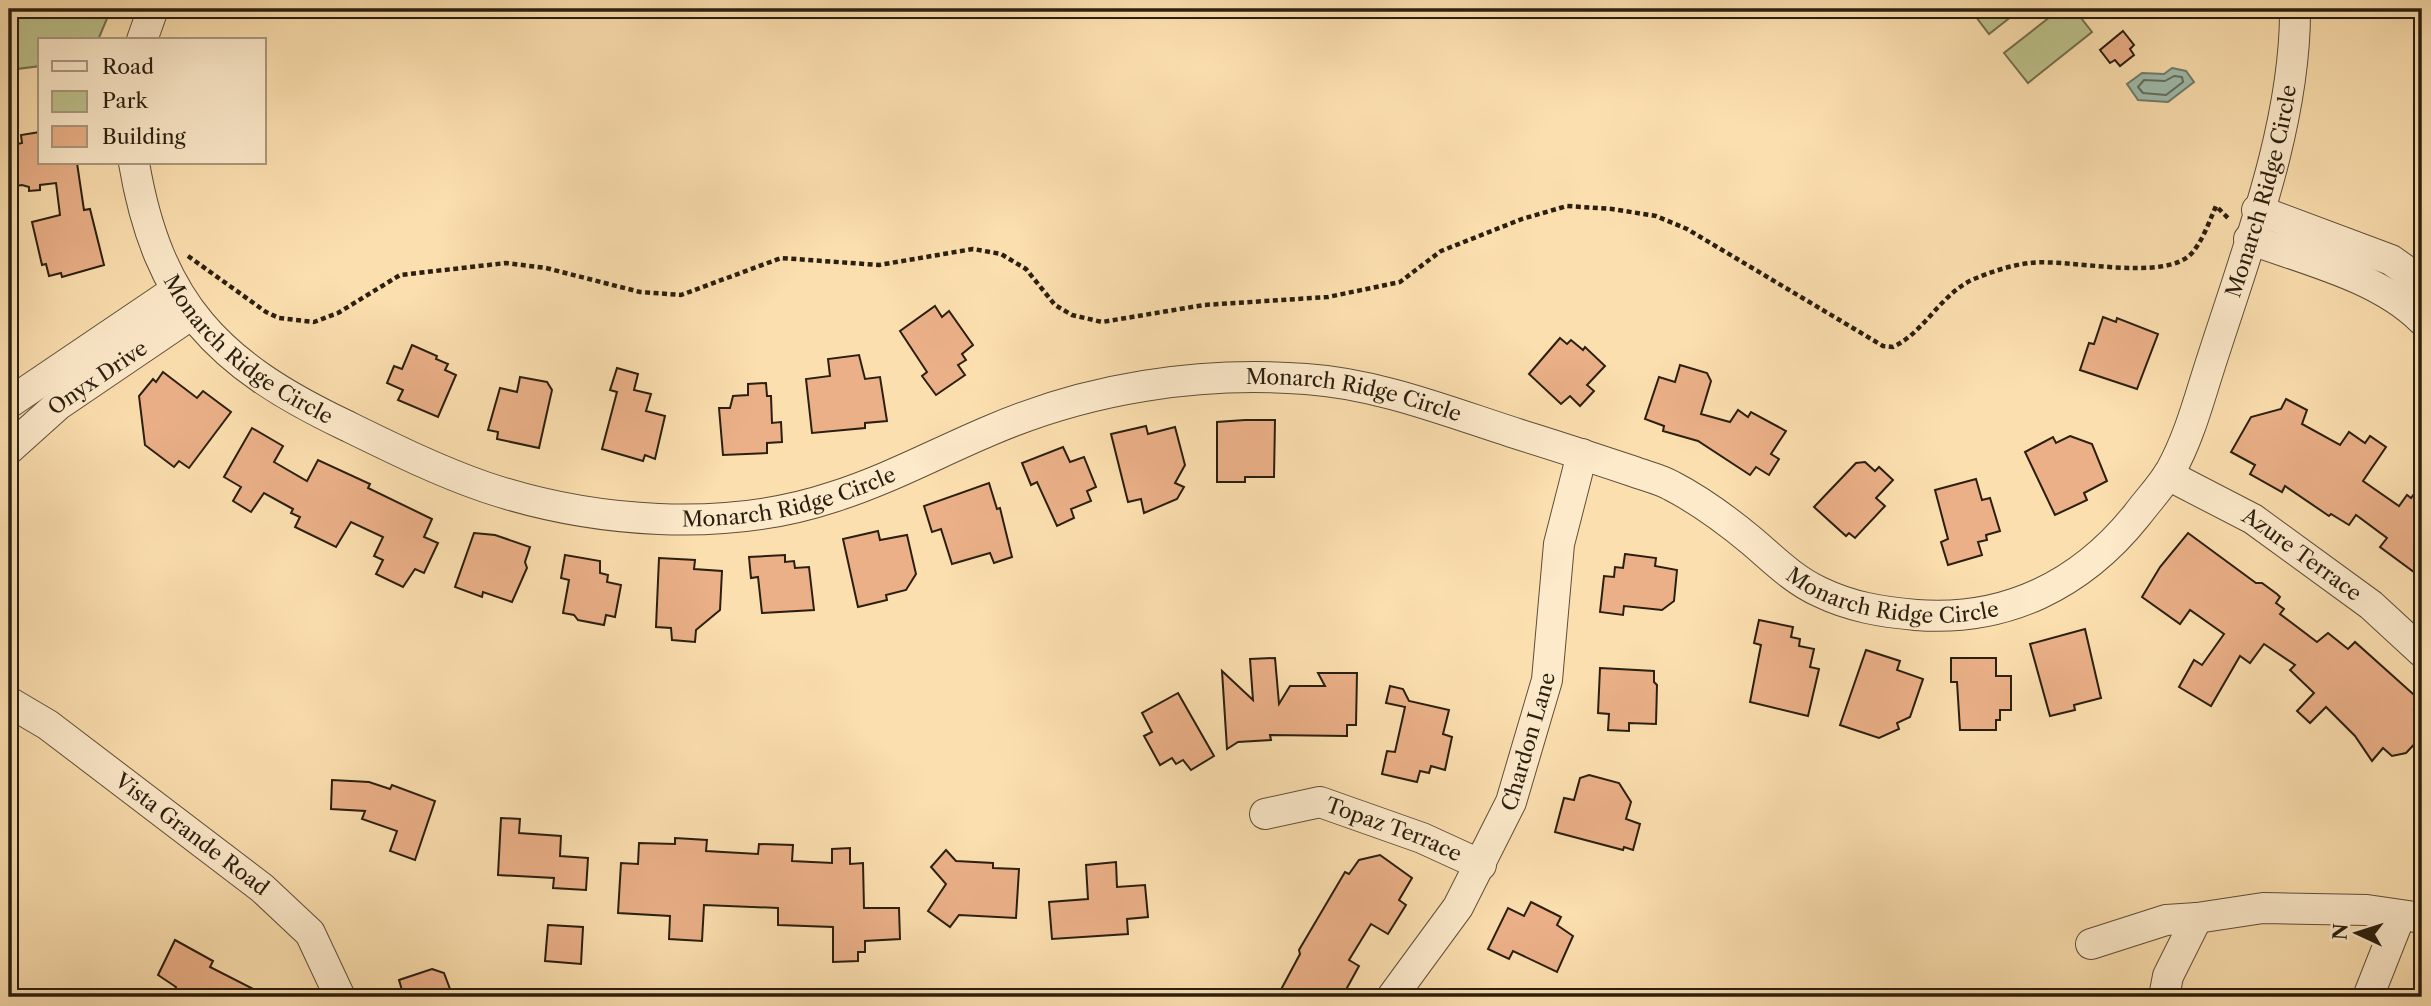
<svg xmlns="http://www.w3.org/2000/svg" width="2431" height="1006" font-family="'Libre Caslon Text',serif">
  <style>
    .green { fill: #bdc28c; stroke: #74704e; stroke-width: 2 }
    .water { fill: #9fbcad; stroke: #707d6e; stroke-width: 2 }
    .lines { fill: none; stroke-linecap: round; stroke-linejoin: round }
    .shore { stroke: #646e5e; stroke-width: 2 }
    .building { fill: #ebb088; stroke: #2a1f10; stroke-width: 2 }
    .minor-casing { stroke: #5e4f38; stroke-width: 32 }
    .path { stroke: #2a1f10; stroke-width: 4.5; stroke-dasharray: 5 3.5; stroke-linecap: butt }
    .minor { stroke: #fdeacb; stroke-width: 30 }
    .labels { text-anchor: middle; stroke-width: 6; stroke-linejoin: round; paint-order: stroke }
    .street-label { font-size: 21px; fill: #2a1f10; stroke: #fdeacb }
  </style>
  <rect width="100%" height="100%" fill="#fcdfaf"/>
  <filter id="stains"><feTurbulence type="fractalNoise" baseFrequency=".00286" numOctaves="4"/><feColorMatrix values="0 0 0 0 .2 0 0 0 0 .09 0 0 0 0 .02 0 0 0 .5 -.17"/></filter>
  <radialGradient id="worn" r=".72"><stop offset=".6" stop-color="#630" stop-opacity="0"/><stop offset="1" stop-color="#630" stop-opacity=".3"/></radialGradient>
  <g class="green">
    <polygon points="9,9 111,9 98,40 40,40 40,66 9,70"/>
    <polygon points="1970,9 2021,9 1989,34"/>
    <polygon points="2060,9 2074,9 2092,32 2028,83 2004,53"/>
  </g>
  <polygon class="water" points="2172,68 2186,71 2194,82 2168,102 2138,100 2127,84 2142,73 2164,74"/>
  <g class="lines">
    <polygon class="shore" points="2174,76 2182,77 2183,82 2166,95 2143,93 2138,87 2144,80 2165,81"/>
  </g>
  <g class="building">
    <polygon points="2123,31 2134,45 2130,49 2134,55 2120,66 2115,60 2110,63 2100,50"/>
    <polygon points="40,132 40,163 77,163 84,210 90,209 104,265 62,277 61,273 49,276 46,264 42,265 32,222 60,215 56,183 40,185 40,190 29,191 29,187 22,185 9,187 9,158 14,158 13,145 22,143 21,135"/>
    <polygon points="935,306 942,317 949,311 973,345 962,354 966,360 958,365 965,375 936,395 922,376 927,372 900,331"/>
    <polygon points="2103,317 2116,322 2117,318 2158,334 2137,389 2080,370 2089,343 2094,344"/>
    <polygon points="1560,338 1567,344 1571,340 1583,350 1585,347 1605,366 1587,385 1594,391 1580,406 1570,396 1561,404 1529,374"/>
    <polygon points="412,345 437,356 436,359 448,364 445,370 456,375 438,417 398,400 403,390 387,383 394,366 402,369"/>
    <polygon points="859,355 865,379 880,377 887,421 865,423 865,428 812,433 806,379 830,376 828,359"/>
    <polygon points="1680,365 1707,373 1711,381 1701,414 1730,422 1738,410 1748,417 1751,412 1786,431 1771,454 1779,459 1769,475 1756,467 1750,475 1698,441 1663,431 1664,426 1645,419 1659,377 1675,382"/>
    <polygon points="617,368 638,374 634,390 651,394 646,411 665,416 655,459 645,455 643,461 602,449 617,392 610,390"/>
    <polygon points="163,372 197,398 203,391 231,412 189,468 179,461 174,467 145,445 139,396 153,379 156,382"/>
    <polygon points="520,377 547,382 552,390 539,448 497,439 498,432 488,430 500,388 517,392"/>
    <polygon points="766,383 767,396 771,396 772,423 781,422 782,442 767,443 767,453 723,455 719,408 730,408 733,396 748,395 748,384"/>
    <polygon points="2286,399 2307,410 2302,424 2340,445 2349,432 2365,443 2370,436 2386,447 2363,481 2399,506 2407,495 2411,498 2422,483 2422,578 2380,547 2387,538 2356,515 2349,525 2331,514 2329,516 2285,486 2282,492 2250,474 2255,465 2231,452 2251,417 2281,409"/>
    <polygon points="1245,420 1275,420 1274,477 1245,477 1245,482 1217,482 1217,422"/>
    <polygon points="1146,426 1148,434 1175,427 1185,465 1175,483 1184,487 1177,499 1144,513 1141,499 1128,502 1111,434"/>
    <polygon points="252,428 283,446 274,462 307,481 318,460 370,484 368,488 432,519 424,537 438,543 424,573 415,569 403,587 376,574 383,560 374,556 383,537 351,522 336,547 295,527 300,517 291,513 293,509 264,493 251,512 233,501 241,487 224,477"/>
    <polygon points="2070,436 2092,444 2107,481 2084,493 2087,500 2055,515 2025,452 2053,437 2056,443"/>
    <polygon points="1063,447 1070,462 1084,457 1096,487 1087,491 1091,501 1071,509 1074,518 1057,526 1037,482 1031,485 1022,463"/>
    <polygon points="1865,462 1875,471 1879,467 1893,480 1876,498 1885,506 1855,538 1849,533 1846,536 1814,507 1856,463"/>
    <polygon points="1976,479 1982,500 1990,498 2000,531 1986,535 1987,540 1978,542 1982,555 1948,565 1941,542 1948,539 1935,490"/>
    <polygon points="989,483 997,509 1000,508 1012,557 994,563 990,553 952,564 941,529 932,532 924,506"/>
    <polygon points="878,531 880,540 907,535 916,574 906,590 886,595 887,600 858,607 843,539"/>
    <polygon points="474,533 495,535 530,547 525,562 527,568 512,602 483,592 482,597 455,587"/>
    <polygon points="2188,533 2256,583 2262,583 2277,594 2280,597 2276,603 2284,609 2280,614 2317,642 2328,633 2348,649 2355,642 2422,702 2414,710 2422,717 2422,736 2406,753 2392,756 2383,748 2372,761 2355,736 2326,707 2310,723 2297,711 2314,693 2290,670 2295,665 2264,644 2250,663 2240,656 2211,706 2179,687 2194,660 2202,665 2224,634 2190,610 2180,624 2142,597 2160,567"/>
    <polygon points="1625,554 1656,558 1655,566 1677,570 1674,601 1662,610 1624,606 1623,615 1600,612 1604,576 1614,577 1615,567 1623,568"/>
    <polygon points="565,555 600,561 600,573 608,575 607,582 621,585 615,617 606,615 604,625 578,620 574,615 563,613 569,580 561,578"/>
    <polygon points="785,555 785,562 794,561 795,568 809,567 814,610 762,613 758,577 751,578 749,557"/>
    <polygon points="659,558 695,560 694,569 722,571 720,610 696,630 695,642 672,640 671,628 656,627"/>
    <polygon points="1759,620 1793,627 1791,637 1800,639 1799,646 1814,649 1810,667 1819,669 1808,716 1750,702 1761,645 1754,643"/>
    <polygon points="2085,629 2101,698 2074,705 2075,710 2050,716 2030,644"/>
    <polygon points="1866,650 1900,661 1897,670 1923,679 1910,717 1897,723 1899,729 1879,738 1840,725"/>
    <polygon points="1275,658 1279,704 1290,686 1325,686 1318,673 1357,673 1356,725 1347,725 1347,736 1270,735 1271,740 1238,742 1227,749 1222,671 1253,700 1250,659"/>
    <polygon points="1951,658 1996,658 1996,676 2011,676 2011,710 2000,710 2000,720 1996,720 1996,730 1960,730 1957,682 1951,682"/>
    <polygon points="1600,668 1654,671 1654,682 1657,685 1656,724 1629,723 1629,731 1608,730 1609,714 1598,713"/>
    <polygon points="1390,686 1403,689 1409,701 1449,710 1443,734 1452,737 1445,770 1431,766 1429,773 1420,771 1417,782 1382,774 1387,751 1395,752 1405,707 1386,703"/>
    <polygon points="1178,693 1214,756 1191,770 1183,760 1176,764 1172,758 1160,765 1144,736 1152,732 1142,713"/>
    <polygon points="1589,775 1619,783 1631,802 1626,819 1640,824 1633,850 1624,847 1623,850 1555,832 1564,798 1574,800 1580,778"/>
    <polygon points="332,780 369,782 390,789 392,785 435,801 415,860 390,851 397,831 362,819 365,811 331,809"/>
    <polygon points="501,818 520,819 519,833 561,836 560,856 588,858 586,890 553,888 554,878 498,875"/>
    <polygon points="675,838 707,840 706,851 758,854 759,844 793,845 792,861 832,863 832,849 850,848 850,864 863,863 864,908 899,908 900,939 865,941 865,952 858,952 858,961 833,962 833,927 778,925 778,908 704,905 702,941 669,939 670,916 618,913 621,863 638,864 639,843 675,844"/>
    <polygon points="946,850 956,861 993,863 993,868 1019,869 1016,918 959,915 950,927 928,911 946,884 931,867"/>
    <polygon points="1380,855 1412,878 1399,900 1406,905 1388,934 1371,924 1349,960 1359,966 1342,997 1277,997 1300,954 1299,950 1345,872 1349,874 1359,860"/>
    <polygon points="1116,862 1117,887 1145,885 1148,917 1127,919 1128,934 1052,939 1049,902 1088,899 1086,865"/>
    <polygon points="1531,902 1561,917 1557,925 1573,936 1557,972 1513,951 1509,959 1488,949 1508,908 1524,916"/>
    <polygon points="548,925 583,927 581,964 545,961"/>
    <polygon points="175,940 213,961 210,967 269,997 171,997 176,987 158,975"/>
    <polygon points="432,969 444,973 453,997 404,997 399,980"/>
  </g>
  <g class="lines">
    <g class="minor-casing">
      <g id="minor">
        <polyline points="142,40 153,9"/>
        <path id="s1" d="M134,163c24,141 84,201 209,261 47,23 93,46 142,63 107,36 240,46 348,10 54,-17 104,-44 156,-66 99,-43 210,-60 317,-52 75,5 148,35 218,57 36,11 72,23 108,35 13,5 28,8 40,15 27,14 57,36 81,56 22,19 41,38 67,50 31,15 62,20 96,23 90,7 165,-30 221,-100 11,-15 25,-29 34,-45 16,-29 25,-60 35,-92 36,-115 90,-249 89,-369"/>
        <polyline points="2257,210 2391,260 2422,282"/>
        <path d="M2249,239c57,21 130,38 173,81"/>
        <polyline points="9,403 176,290"/>
        <path id="s2" d="M9,449l49,-44 134,-91"/>
        <path id="s3" d="M2168,475l85,44 118,86 51,47"/>
        <path id="s4" d="M9,702l39,23 214,163 48,45 30,64"/>
        <path id="s5" d="M1265,814l55,-12 102,36 59,27"/>
        <polyline points="2091,944 2166,920 2197,918 2263,908 2367,910 2422,918"/>
        <path id="s6" d="M1392,997l66,-90 53,-105 36,-122 12,-136 23,-90"/>
        <polyline points="2164,997 2168,976 2197,918"/>
        <polyline points="2368,997 2400,916"/>
      </g>
    </g>
    <path class="path" d="M188,256l78,56 13,6 35,4 24,-9 62,-38 106,-12 40,5 94,24 41,3 100,-37 98,7 94,-16 28,5 25,15 29,36 17,10 30,7 102,-17 124,-8 72,-15 41,-31 81,-32 45,-13 45,3 44,7 31,13 196,117 10,1c32,-15 47,-53 81,-68 17,-7 37,-14 56,-16 39,-5 135,20 162,-10 11,-13 17,-31 24,-47l14,14"/>
    <use href="#minor" class="minor"/>
  </g>
  <g class="labels">
    <g class="street-label">
      <text dy="7" stroke="none"><textPath href="#s1" startOffset="2622">Monarch Ridge Circle</textPath></text>
      <text dy="7" stroke="none"><textPath href="#s1" startOffset="229">Monarch Ridge Circle</textPath></text>
      <text dy="7" stroke="none"><textPath href="#s2" startOffset="114">Onyx Drive</textPath></text>
      <text dy="7" stroke="none"><textPath href="#s1" startOffset="1404">Monarch Ridge Circle</textPath></text>
      <text dy="7" stroke="none"><textPath href="#s1" startOffset="817">Monarch Ridge Circle</textPath></text>
      <text dy="7" stroke="none"><textPath href="#s3" startOffset="156">Azure Terrace</textPath></text>
      <text dy="7" stroke="none"><textPath href="#s1" startOffset="1992">Monarch Ridge Circle</textPath></text>
      <text dy="7" stroke="none"><textPath href="#s6" startOffset="292">Chardon Lane</textPath></text>
      <text dy="7" stroke="none"><textPath href="#s5" startOffset="135">Topaz Terrace</textPath></text>
      <text dy="7" stroke="none"><textPath href="#s4" startOffset="226">Vista Grande Road</textPath></text>
    </g>
  </g>
  <rect width="2431" height="1006" fill="none" stroke="#fcdfaf" stroke-width="35"/>
  <rect x="10" y="10" width="2410" height="985" fill="none" stroke="#2a1f10" stroke-width="3.5"/>
  <rect x="18" y="18" width="2396" height="971" fill="none" stroke="#2a1f10" stroke-width="2"/>
  <rect x="38" y="38" width="228" height="126" fill="#fdeacb" stroke="#a99980" stroke-width="2"/>
  <rect x="52" y="61" width="35" height="10" fill="#fdeacb" stroke="#a99980" stroke-width="2"/>
  <text x="102" y="74" font-size="21" fill="#2a1f10">Road</text>
  <rect x="52" y="91" width="35" height="21" fill="#bdc28c" stroke="#a99980" stroke-width="2"/>
  <text x="102" y="108" font-size="21" fill="#2a1f10">Park</text>
  <rect x="52" y="126" width="35" height="21" fill="#ebb088" stroke="#a99980" stroke-width="2"/>
  <text x="102" y="144" font-size="21" fill="#2a1f10">Building</text>
  <g transform="translate(2357 933) rotate(274)" stroke="#fdeacb" stroke-width="5" paint-order="stroke">
  <path d="M0-5L12 26L0 18L-12 26Z" fill="#2a1f10"/>
  <text y="-10" font-size="19" font-weight="bold" text-anchor="middle" fill="#2a1f10">N</text>
  </g>
  <rect width="100%" height="100%" filter="url(#stains)"/>
  <rect width="100%" height="100%" fill="url(#worn)"/>
</svg>
